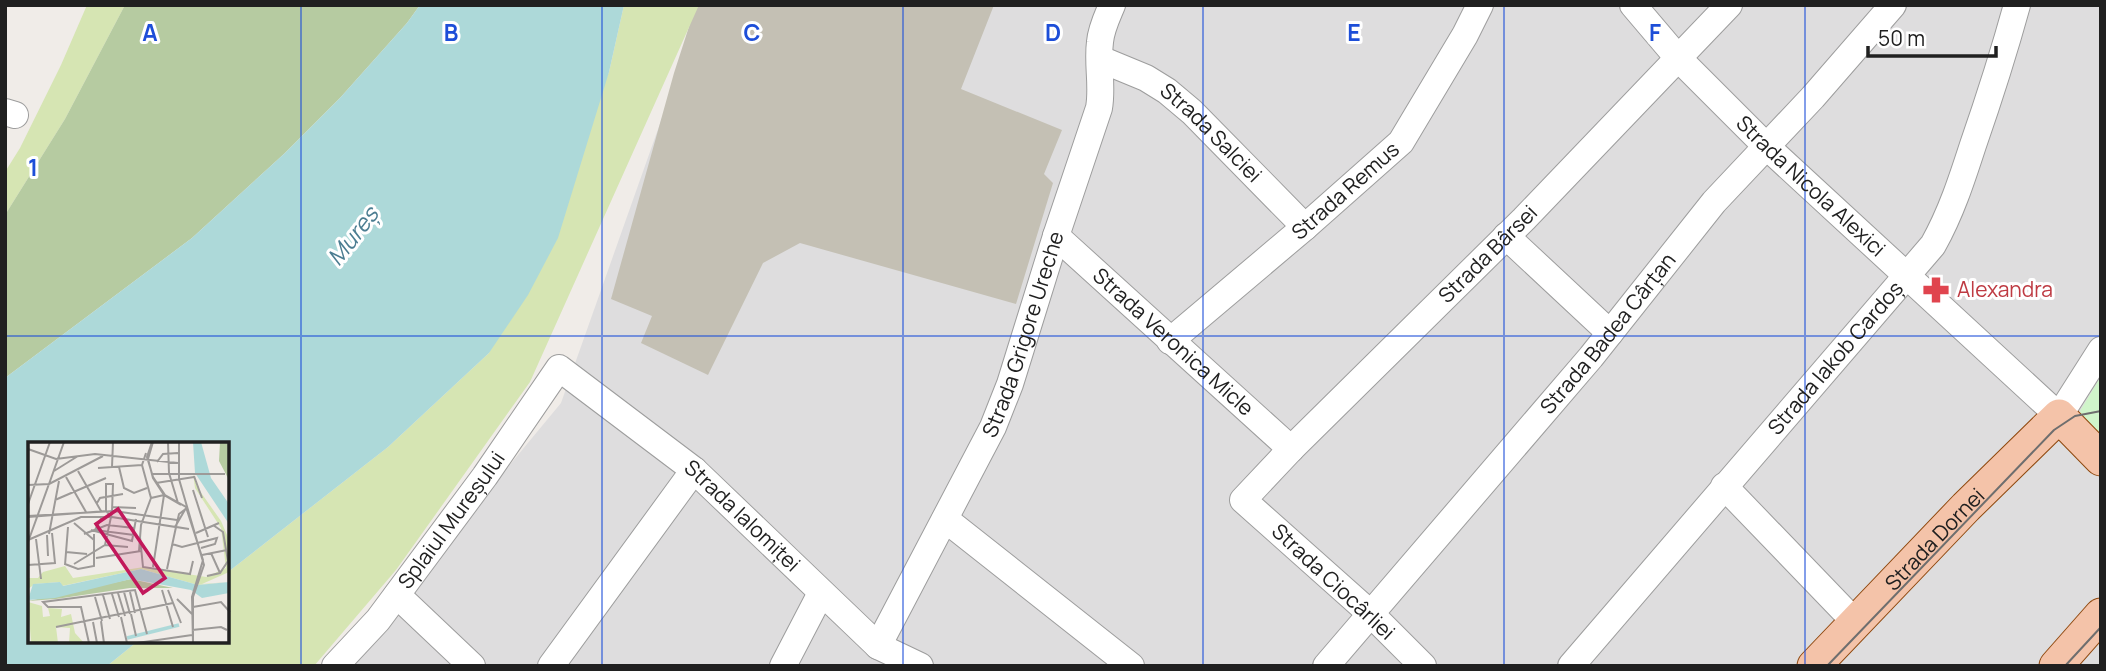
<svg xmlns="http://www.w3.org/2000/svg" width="2106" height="671" font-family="Manrope,sans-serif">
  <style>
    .residential { fill: #deddde }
    .construction { fill: #c4c0b4 }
    .grass { fill: #d6e5b3 }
    .forest { fill: #b6cba1 }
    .park { fill: #d0f5ca }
    .water { fill: #add9d9 }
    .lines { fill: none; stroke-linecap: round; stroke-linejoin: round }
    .minor-casing { stroke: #9d9d9d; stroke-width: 28 }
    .major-casing { stroke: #8f480e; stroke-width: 35 }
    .minor { stroke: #fff; stroke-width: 26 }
    .major { stroke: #f4c3a9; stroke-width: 33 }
    .tram { stroke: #6e6e6e; stroke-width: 2 }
    .grid { fill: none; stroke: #1d4ed8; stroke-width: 2; stroke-opacity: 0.55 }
    .labels { text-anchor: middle; stroke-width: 6; stroke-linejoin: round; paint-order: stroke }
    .street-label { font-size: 21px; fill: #202020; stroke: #fff }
    .health-label { font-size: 21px; fill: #be3a42; stroke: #fff; text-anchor: start }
    .water-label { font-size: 23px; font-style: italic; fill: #4b7d91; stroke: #fff }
    .inset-river { fill: none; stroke: #add9d9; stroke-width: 3.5 }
    .inset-road { fill: none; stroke: #9d9a98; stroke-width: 2 }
    .view { fill: #c2185b; fill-opacity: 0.15; stroke: #c2185b; stroke-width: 3.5 }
    .inset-edge { fill: none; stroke: #202020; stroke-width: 3.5 }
    .grid-label { font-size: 23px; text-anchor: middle; font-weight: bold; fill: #1d4ed8; stroke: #fff; stroke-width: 6; stroke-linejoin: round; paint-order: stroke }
  </style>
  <rect width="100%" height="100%" fill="#f0ece8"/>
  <polygon class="residential" points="702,5 2101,5 2101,666 337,666 412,583 561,403"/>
  <polygon class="construction" points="696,5 994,5 961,89 1062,130 1044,174 1053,183 1016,304 800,243 763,263 708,375 641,343 652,316 611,299 674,73"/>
  <g class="grass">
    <polygon points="87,5 125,5 65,119 5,215 5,172 20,148 61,65"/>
    <polygon points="624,5 699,5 530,382 396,570 314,666 107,666 138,641 228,641 228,572 388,447 489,353 609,72"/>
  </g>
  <polygon class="forest" points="125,5 420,5 407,23 340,98 285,153 192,238 5,378 5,215 65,119"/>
  <polygon class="park" points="2101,376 2101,443 2083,426 2080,411"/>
  <polygon class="water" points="420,5 624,5 609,72 558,238 528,295 489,353 388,447 228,572 228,444 30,444 30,641 138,641 107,666 5,666 5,378 192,238 285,153 340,98 407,23"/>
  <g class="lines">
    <g class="minor-casing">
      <g id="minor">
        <path id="s1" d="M1633,5l45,53 88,88 293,270 42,-66"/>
        <path id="s2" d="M1100,59l46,19 21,13 25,21 113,115"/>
        <polyline points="5,112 15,115"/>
        <path id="s3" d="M1056,236l235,213"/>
        <polyline points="1506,236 1610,333"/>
        <path id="s4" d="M1170,341l135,-114 96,-85 64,-107 15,-30"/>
        <polyline points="1724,486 1856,623"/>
        <polyline points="945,519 1131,666"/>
        <polyline points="397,595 472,666"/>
        <path id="s5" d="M878,646l115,-219 17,-43 46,-148 43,-128c4,-22 -2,-44 1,-66 1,-13 7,-25 12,-37"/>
        <path id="s6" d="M335,666l43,-46 107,-144 74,-108 135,102 184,176 42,20"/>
        <polyline points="551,666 694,470"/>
        <polyline points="783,666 821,593"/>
        <path id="s7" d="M1326,666l265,-309 123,-155 99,-105 80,-92"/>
        <path id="s8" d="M1423,666l-52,-52 -128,-114 48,-51 233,-230 205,-214"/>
        <path id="s9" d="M1571,666l362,-421c18,-32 29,-66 40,-100 16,-46 31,-93 44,-140"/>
      </g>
    </g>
    <g class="major-casing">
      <g id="major">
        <path id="s10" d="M1814,666l152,-159 93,-91 42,43"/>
        <polyline points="2056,666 2101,615"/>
      </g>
    </g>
    <use href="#minor" class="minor"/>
    <use href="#major" class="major"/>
    <g class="tram">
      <polyline points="1827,666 2054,430 2075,416 2101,411"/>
      <polyline points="2065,666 2101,627"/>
    </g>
  </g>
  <path class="grid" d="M301,5v661M602,5v661M903,5v661M1203,5v661M1504,5v661M1805,5v661M5,336h2096"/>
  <defs>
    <g id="pharmacy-bare" transform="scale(2.1)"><path d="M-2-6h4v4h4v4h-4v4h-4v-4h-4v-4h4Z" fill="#e0444e" stroke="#fff" stroke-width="2.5" paint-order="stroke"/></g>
  </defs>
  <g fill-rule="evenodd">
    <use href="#pharmacy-bare" x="1936" y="290"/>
  </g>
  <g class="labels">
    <g class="street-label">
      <text dy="7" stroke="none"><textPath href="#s2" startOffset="135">Strada Salciei</textPath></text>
      <text dy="7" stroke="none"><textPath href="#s1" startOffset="254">Strada Nicola Alexici</textPath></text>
      <text dy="7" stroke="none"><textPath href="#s4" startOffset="231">Strada Remus</textPath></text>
      <text dy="7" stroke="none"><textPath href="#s8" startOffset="592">Strada Bârsei</textPath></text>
      <text dy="7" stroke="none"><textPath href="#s5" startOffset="345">Strada Grigore Ureche</textPath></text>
      <text dy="7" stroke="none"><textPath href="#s7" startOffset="436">Strada Badea Cârțan</textPath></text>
      <text dy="7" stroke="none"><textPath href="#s3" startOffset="158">Strada Veronica Micle</textPath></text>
      <text dy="7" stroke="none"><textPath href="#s9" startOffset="406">Strada Iakob Cardoș</textPath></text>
      <text dy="7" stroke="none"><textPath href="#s6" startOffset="609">Strada Ialomiței</textPath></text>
      <text dy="7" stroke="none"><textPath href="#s6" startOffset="187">Splaiul Mureșului</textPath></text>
      <text dy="7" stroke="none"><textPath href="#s10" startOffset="175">Strada Dornei</textPath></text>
      <text transform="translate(1333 582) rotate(43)" y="7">Strada Ciocârliei</text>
    </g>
    <g class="health-label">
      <text x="1957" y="297">Alexandra</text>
    </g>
    <g class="water-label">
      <text transform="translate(353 236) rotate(-52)" y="8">Mureș</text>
    </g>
  </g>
  <g transform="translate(28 442)">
    <rect width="201" height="201" fill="#f0ece8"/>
    <path d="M165,31l4,14 24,34 9,21 -1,30 -27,12 27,-2 -31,3 -57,-16 -79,17 -2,-4 -25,2 -7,5v-15l1,4h9l5,-6 22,-6 8,12 71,-11 62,10 20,-9 -5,-40 -26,-40zM0,160l14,4 1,11 7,-1 -2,-8 14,1 -1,8 10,-3 4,19 9,10h-15l1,-15 -14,-1 2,16 -27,-1z" fill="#d6e5b3"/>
    <path d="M192,0h9v38l-10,-19zM103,137l42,9h-43l-74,11 -28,2z" fill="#b6cba1"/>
    <path d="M165,0h8l10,36 18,26v20l-34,-51zM113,127l57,16 31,-3v11l-27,5 -11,-8 -60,-11 -76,19 -27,2 5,-16 27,-2 3,4z" fill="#add9d9"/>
    <path class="inset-river" d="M99,196l52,-13"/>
    <path class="inset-road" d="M124,0l-5,15 6,20 12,18 21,12 17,53 -11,37 1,46M125,0l-5,17 5,19 11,17 17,10M140,0l1,31 9,30M151,0v37l25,86 -11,32v46M0,7l28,10 39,-5 83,9M118,11l-4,12 9,33 13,-3M129,20l6,-8 15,-1M84,25l1,-25M91,25l5,21 10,5 13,-5M70,26l44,-3M26,29l24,-15M50,29l23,40M124,32h73M166,34l8,22M38,35l20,35M128,41l38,-6M0,43l21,-1 15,-42M165,48l15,47M27,58l51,-22M69,61l3,-5 23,-4M0,62l22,-62M84,65l24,1M78,69v-27h7l-1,27M84,69l-1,6 65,10 3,-13 8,-6M0,74l86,-5 63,9M0,75l78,-6 6,6 63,10 11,-19M74,75l-7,13 39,5M46,81l20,17M63,88l41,11 4,-22M168,91l23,-10M21,92l10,-53M56,92l23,-9 27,3M19,93l1,21M112,95l3,30 47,7 3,-13M8,97l5,40M0,98l53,-23h30l-6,28M0,100l21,-58 54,-28M144,102l10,3 35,-9 -2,6 -14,4M111,109l2,-26 10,-27M38,110l21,2M183,111l9,20M174,113l25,-5M68,116l45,-7M37,122l13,5 16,-3v-32M46,122l31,-19 23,2M0,123l27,-2 -3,-30M37,123l3,-38M125,125l11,-72M139,127l9,-42 13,2M179,134l13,-3 8,-12 -5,-29 -10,-7M134,148l11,37M140,148l13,33M96,150l6,22M102,150l5,21M90,151l7,23M84,152l7,23M75,153l7,24M67,155l7,24M149,157l16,16M165,165l28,-5 9,10M103,172l5,22M93,175l6,26M73,179l3,22M65,180l4,21M28,185l117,-24M164,188l29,-3 6,3M61,201l-8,-36h-33l-5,-5 92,-12 12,44M109,201l55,-8"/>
    <path class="view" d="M90,67l47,69 -22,15 -47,-69z"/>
    <rect width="201" height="201" class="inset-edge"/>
  </g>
  <g class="grid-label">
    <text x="150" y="41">A</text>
    <text x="451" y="41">B</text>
    <text x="752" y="41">C</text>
    <text x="1053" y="41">D</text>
    <text x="1354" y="41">E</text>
    <text x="1655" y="41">F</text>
    <text x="33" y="176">1</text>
  </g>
  <rect width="2106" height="671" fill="none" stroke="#202020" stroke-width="14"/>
  <path d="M1868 46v10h128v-10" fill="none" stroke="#202020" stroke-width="3.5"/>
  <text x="1878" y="46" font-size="21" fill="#202020" stroke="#ffffff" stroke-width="5" paint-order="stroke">50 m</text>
</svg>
